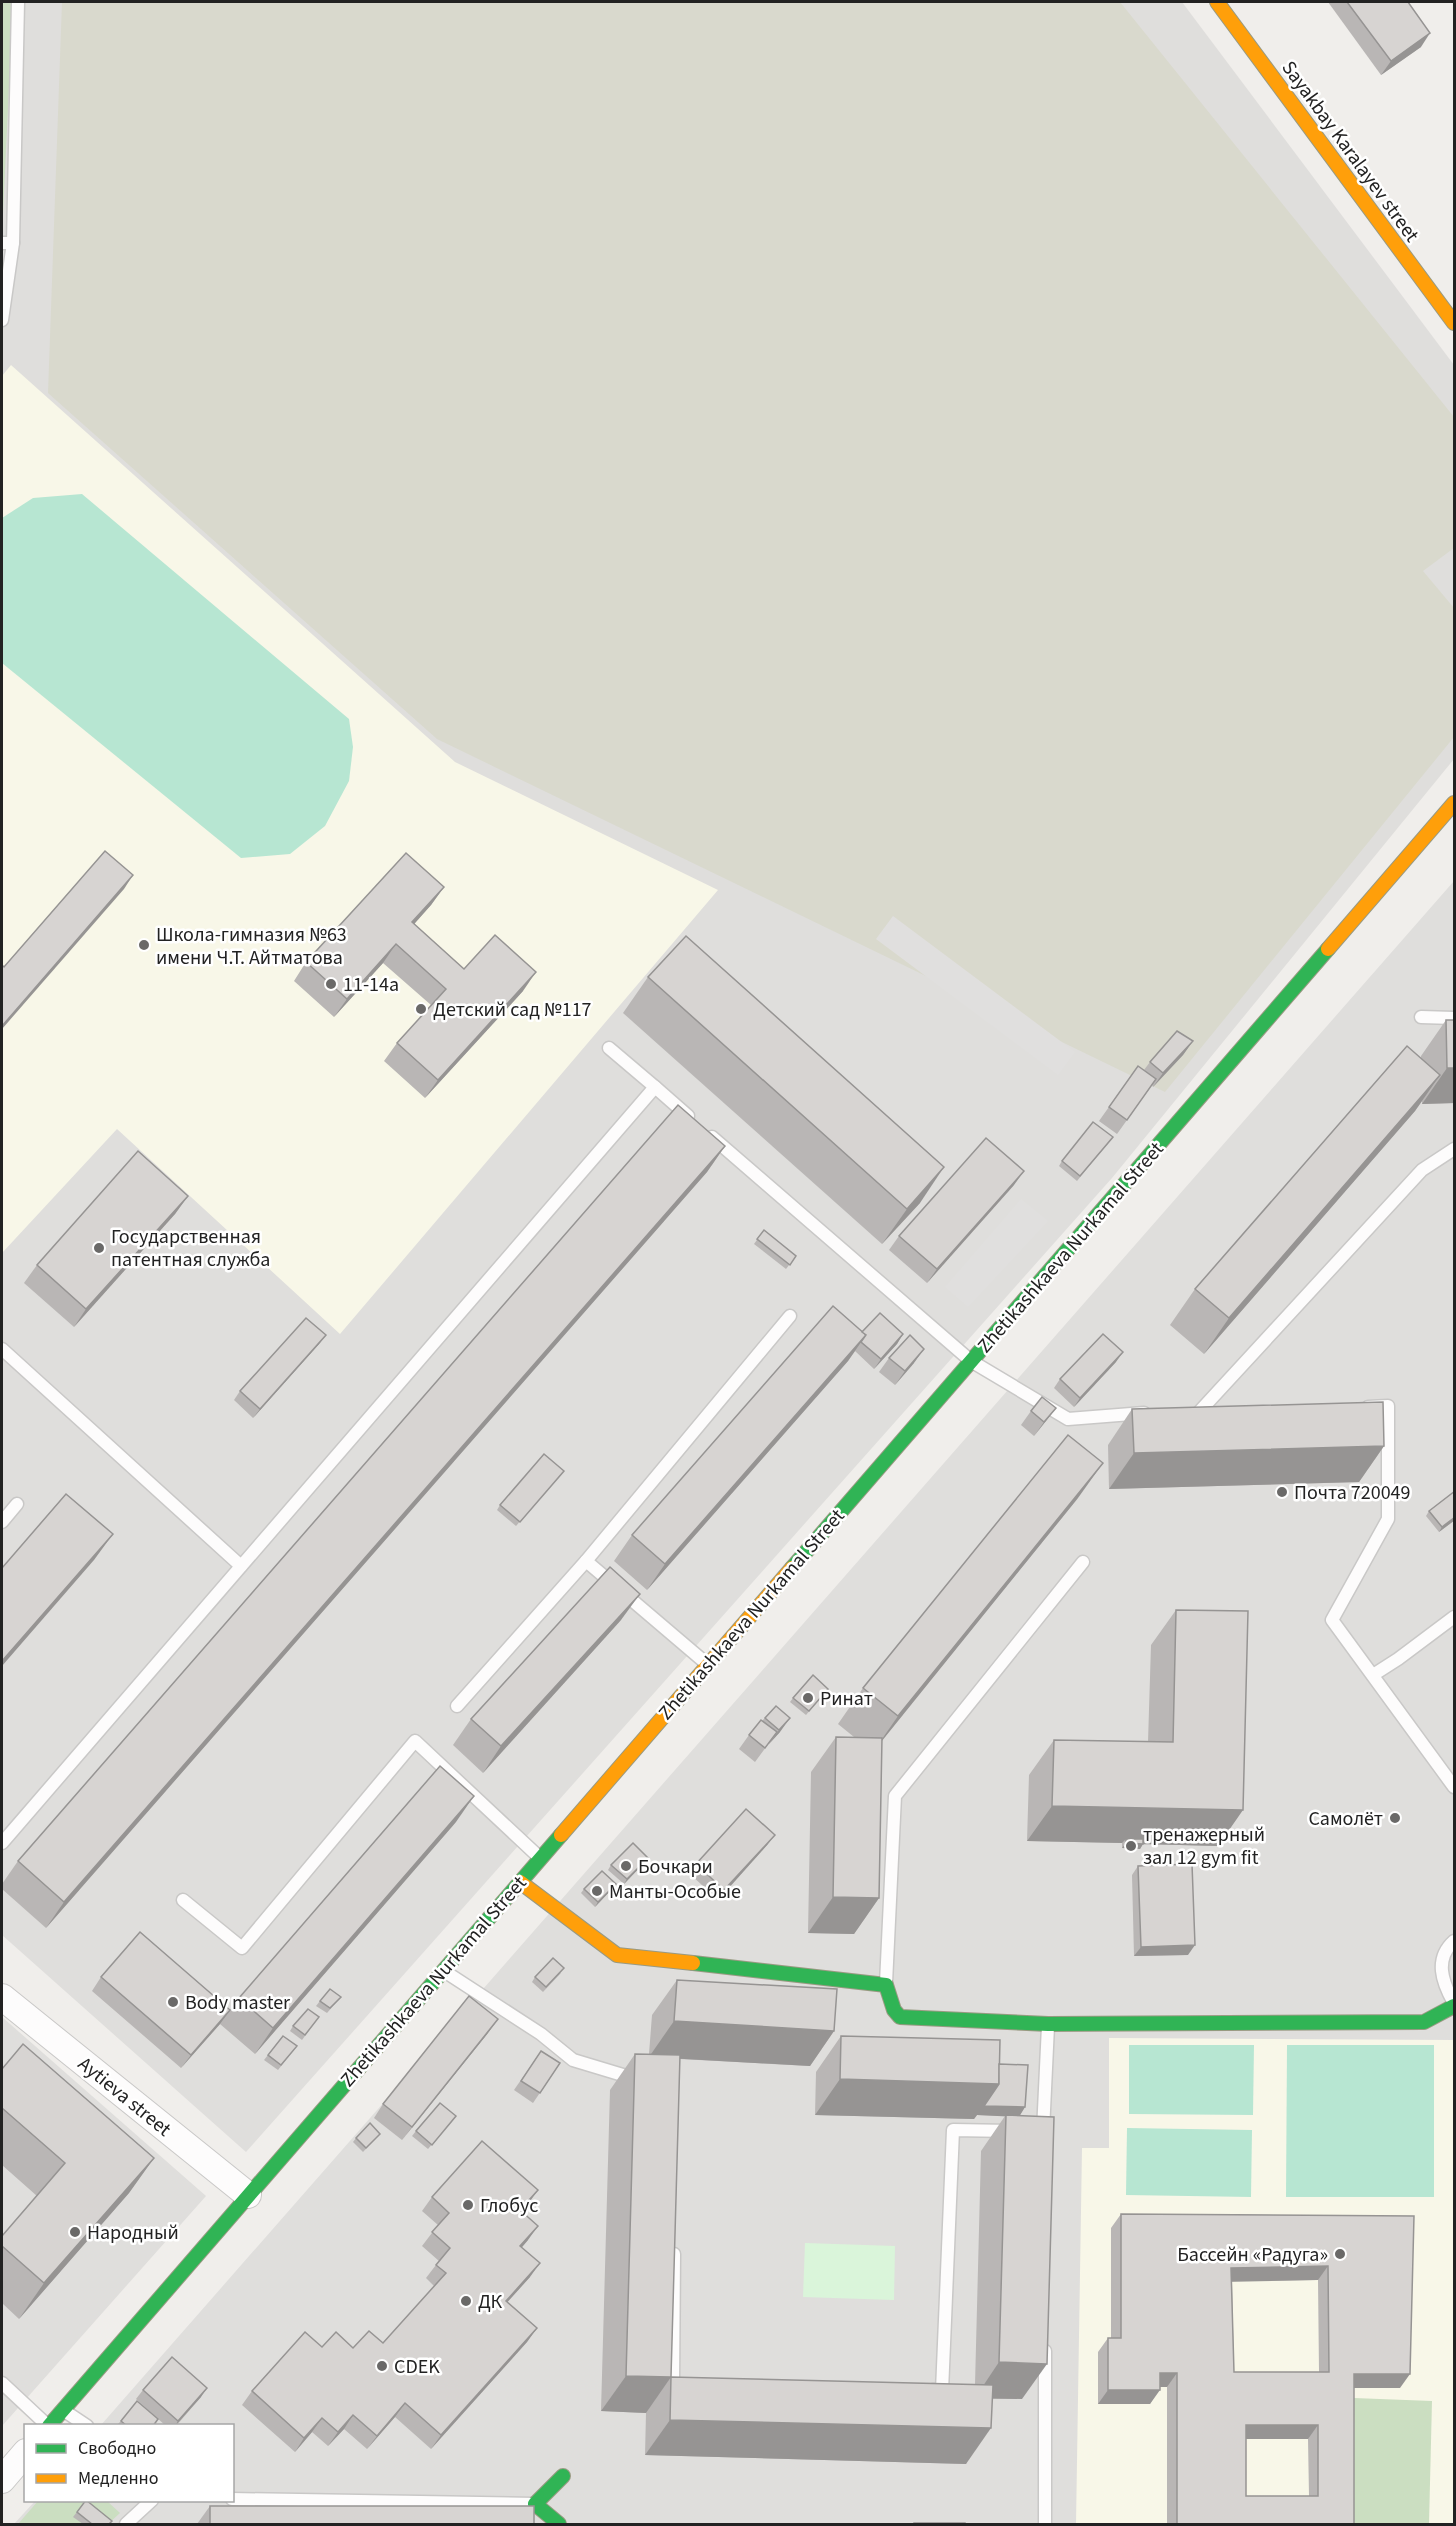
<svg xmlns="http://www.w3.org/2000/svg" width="1456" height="2526" font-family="'Source Sans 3',sans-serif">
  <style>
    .residential { fill: #dfdedc }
    .education { fill: #f8f7e8 }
    .construction { fill: #d9d9cd }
    .forest { fill: #cbdec1 }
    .park { fill: #daf5da }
    .pitch { fill: #b7e6d2 }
    .parking { fill: #e0dfde }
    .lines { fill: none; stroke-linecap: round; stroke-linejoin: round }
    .lane-casing { stroke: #c9c8c7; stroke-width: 15 }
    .street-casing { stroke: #c9c8c7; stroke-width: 28 }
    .fast-casing { stroke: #999a82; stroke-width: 16 }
    .slow-casing { stroke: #999a82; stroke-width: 16 }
    .lane { stroke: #fdfcfc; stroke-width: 12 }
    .street { stroke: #fdfcfc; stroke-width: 26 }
    .fast { stroke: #30b455; stroke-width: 14 }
    .slow { stroke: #ff9f0a; stroke-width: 14 }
    .wall { fill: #b9b6b5; fill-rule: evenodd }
    .shaded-wall { fill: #969493 }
    .building { fill: #d7d4d2; stroke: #969493; stroke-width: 1.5; fill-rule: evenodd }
    .poi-dot { fill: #6a6968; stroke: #fff; stroke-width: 2 }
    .labels { text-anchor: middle; stroke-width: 5; stroke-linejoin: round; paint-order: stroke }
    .street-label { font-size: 20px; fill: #222; stroke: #fff }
    .poi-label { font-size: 20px; fill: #222; stroke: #fff; text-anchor: start }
  </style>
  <rect width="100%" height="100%" fill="#f0eeeb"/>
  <g class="residential">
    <polygon points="2,2 1182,2 1454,365 1454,759 1112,1178 246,2152 2,1935"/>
    <polygon points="1454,881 1454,2524 14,2524 35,2501 232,2500 232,2426 101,2425"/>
    <polygon points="2,2017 206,2196 2,2426"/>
  </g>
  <g class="education">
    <polygon points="11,365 455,762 718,890 340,1334 117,1129 2,1253 2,376"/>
    <polygon points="1109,2038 1454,2040 1454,2524 1076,2524 1082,2148 1109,2148"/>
  </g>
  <polygon class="construction" points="62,2 1120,2 1454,417 1454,548 1423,571 1454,608 1454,737 1165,1092 437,739 48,393"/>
  <g class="forest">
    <polygon points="2,2 13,2 3,214 2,214"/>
    <polygon points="1354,2398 1432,2401 1429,2524 1350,2524"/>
    <polygon points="38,2501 107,2501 120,2513 108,2524 18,2524"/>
  </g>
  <polygon class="park" points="805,2243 895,2246 894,2300 803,2297"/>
  <g class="pitch">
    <polygon points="82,494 349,719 353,747 349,781 325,826 290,854 241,858 2,663 2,518 33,498"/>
    <polygon points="1129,2045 1254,2045 1253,2115 1129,2114"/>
    <polygon points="1287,2045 1434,2045 1434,2197 1286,2197"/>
    <polygon points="1127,2128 1252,2130 1251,2197 1126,2195"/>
  </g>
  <g class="parking">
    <polygon points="893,916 1075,1052 1058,1075 876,939"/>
    <polygon points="1021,1199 1048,1221 968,1307 945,1287"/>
  </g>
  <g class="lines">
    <g class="lane-casing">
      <g id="lane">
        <polyline points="2,243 13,243 18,2"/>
        <polyline points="2,320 13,243"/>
        <polyline points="1421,1017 1454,1018"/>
        <polyline points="609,1048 655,1087"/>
        <polyline points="712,1137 971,1361 1068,1419 1144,1413"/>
        <polyline points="2,1349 241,1566"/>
        <polyline points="1368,1407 1388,1406 1388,1519 1332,1620 1454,1787"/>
        <polyline points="1200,1411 1422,1170 1454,1149"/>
        <polyline points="2,1522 17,1504"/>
        <polyline points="586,1561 790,1316"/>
        <polyline points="1373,1675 1398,1659 1454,1617"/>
        <polyline points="457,1706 586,1561 707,1664"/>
        <polyline points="2,1843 655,1087 688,1116"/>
        <polyline points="183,1900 242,1948 415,1741 539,1857"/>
        <path d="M1454,1941c-20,18 -12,41 0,62"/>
        <polyline points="444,1971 541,2034 573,2060 636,2079"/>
        <polyline points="886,1983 895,1796 1083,1562"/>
        <polyline points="1043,2131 1048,2026"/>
        <polyline points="674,2254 673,2384 682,2385"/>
        <polyline points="1045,2351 1045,2524"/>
        <polyline points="2,2383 47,2425"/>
        <polyline points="933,2390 942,2391 953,2130 1011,2131"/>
        <polyline points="63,2410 87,2426"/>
        <polyline points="232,2499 534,2504"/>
        <polyline points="126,2524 152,2500"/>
      </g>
    </g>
    <g class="street-casing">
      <g id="street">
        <polyline points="2,1997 248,2195"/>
        <polyline points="2,2480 26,2452"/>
      </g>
    </g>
    <g class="fast-casing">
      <g id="fast">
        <polyline points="792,1568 1328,949"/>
        <polyline points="693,1963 886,1985 894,2010 900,2017 1048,2024 1424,2022 1454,2006"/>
        <polyline points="49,2426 561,1835"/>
        <polyline points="559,2524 535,2504 563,2476"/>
      </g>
    </g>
    <g class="slow-casing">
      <g id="slow">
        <polyline points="1217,2 1454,323"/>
        <polyline points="1328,949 1454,803"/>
        <polyline points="561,1835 792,1568"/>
        <polyline points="520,1882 617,1955 693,1963"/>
      </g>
    </g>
    <use href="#lane" class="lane"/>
    <use href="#street" class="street"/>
    <use href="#fast" class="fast"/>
    <use href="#slow" class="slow"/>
  </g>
  <g class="wall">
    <polygon points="1328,2 1408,2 1421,47 1381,75"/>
    <polygon points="444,887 431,905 414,924 464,969 523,991 425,1098 384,1061 397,1043 431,1005 383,963 334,1017 294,981 306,962"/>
    <polygon points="648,977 920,1203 882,1244 623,1013"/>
    <polygon points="1446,1020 1455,1020 1455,1103 1422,1104 1422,1101 1415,1111 1204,1354 1170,1325 1195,1289 1421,1058 1421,1056"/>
    <polygon points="1193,1041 1183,1055 1153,1087 1152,1085 1117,1134 1099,1121 1138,1066 1144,1070 1150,1062"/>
    <polygon points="1113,1137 1077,1181 1059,1166 1062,1161"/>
    <polygon points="725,1146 707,1172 46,1928 2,1889 2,1884 18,1861"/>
    <polygon points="1014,1185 927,1283 889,1250 899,1236"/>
    <polygon points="188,1196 175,1214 74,1327 24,1283 37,1265"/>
    <polygon points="764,1230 796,1256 786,1269 754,1244"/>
    <polygon points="862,1332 903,1334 897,1344 874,1369 855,1351 848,1361 647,1590 614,1561 632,1535"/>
    <polygon points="326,1335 319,1344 253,1418 234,1400 240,1391"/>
    <polygon points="889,1358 914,1363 895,1385 879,1372"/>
    <polygon points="1116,1362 1074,1407 1054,1388 1060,1379"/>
    <polygon points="1056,1408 1034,1436 1021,1425 1031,1411"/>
    <polygon points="1132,1409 1384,1446 1359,1482 1109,1489 1108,1445"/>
    <polygon points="560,1475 516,1526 497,1510 500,1505"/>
    <polygon points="1455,1491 1455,1520 1439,1532 1426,1516 1429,1511"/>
    <polygon points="1078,1498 882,1740 879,1898 854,1934 808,1933 811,1772 836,1737 854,1737 838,1724 863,1688"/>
    <polygon points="1176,1610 1218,1846 1143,1844 1140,1849 1122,1848 1122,1843 1027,1841 1029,1775 1054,1740 1148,1742 1151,1645"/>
    <polygon points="621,1620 483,1773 453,1745 471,1719"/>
    <polygon points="828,1689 806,1715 790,1702 793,1698"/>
    <polygon points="776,1706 780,1732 769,1744 769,1743 755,1762 739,1749 749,1735"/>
    <polygon points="456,1822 255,2054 220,2024 181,2068 92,1991 101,1977 230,2010 239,1998"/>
    <polygon points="768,1844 718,1900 689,1873 696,1864"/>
    <polygon points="645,1862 624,1884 608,1870 611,1865"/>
    <polygon points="1138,1866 1188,1955 1134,1956 1132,1875"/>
    <polygon points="584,1889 612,1889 595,1907 581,1893"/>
    <polygon points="561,1973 543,1992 532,1982 535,1977"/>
    <polygon points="677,1980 834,2031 810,2066 680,2059 671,2377 975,2385 981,2151 1005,2116 977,2115 974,2119 815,2115 816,2072 841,2036 999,2063 1025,2107 1019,2116 1022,2399 992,2399 966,2464 645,2455 646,2413 601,2411 610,2090 635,2054 649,2054 652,2015"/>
    <polygon points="341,1997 327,2013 316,2006 320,2001"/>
    <polygon points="319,2017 302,2040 290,2031 293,2026"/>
    <polygon points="488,2033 402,2140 374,2118 383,2104"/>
    <polygon points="297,2046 278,2070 264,2060 268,2055"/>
    <polygon points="541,2051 560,2063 533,2103 514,2090"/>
    <polygon points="2,2069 154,2158 129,2193 19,2319 2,2303 2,2236 37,2196 2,2165"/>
    <polygon points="452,2121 428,2149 412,2136 416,2131"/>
    <polygon points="380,2134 363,2152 353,2142 356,2138"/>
    <polygon points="432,2197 528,2204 521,2211 528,2240 522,2247 530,2277 507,2302 537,2328 527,2342 431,2449 395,2417 367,2449 344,2429 328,2446 312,2432 295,2452 242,2405 252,2391 322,2347 353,2348 383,2343 434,2286 426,2278 439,2261 422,2246 438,2225 422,2211"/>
    <path d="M1121,2214l293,2 -14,172h-46v136h-187v-137h-7l-10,17h-52v-52l10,-14h3v-110zM1318,2280l1,92h-85l-2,-91zM1246,2439h62l1,57h-63z"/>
    <polygon points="143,2390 201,2397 176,2426 166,2426 136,2399"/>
    <polygon points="121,2421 153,2426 117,2425"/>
    <polygon points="210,2506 534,2524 197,2524"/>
    <polygon points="77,2512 109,2524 83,2524 73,2517"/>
  </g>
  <g class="shaded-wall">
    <polygon points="1430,33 1421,47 1381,75 1391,61"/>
    <polygon points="133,875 124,889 2,1029 2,1026"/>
    <polygon points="444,887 431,905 400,940 412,922"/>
    <polygon points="396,944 383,963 334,1017 347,999"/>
    <polygon points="536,972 523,991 425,1098 438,1080"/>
    <polygon points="1193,1041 1183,1055 1153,1087 1163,1073"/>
    <polygon points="1447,1068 1455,1068 1455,1103 1422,1104"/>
    <polygon points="1440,1075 1415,1111 1204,1354 1229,1318"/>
    <polygon points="725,1146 707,1172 46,1928 64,1902"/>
    <polygon points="944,1167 920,1203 882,1244 907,1209"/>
    <polygon points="1024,1171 1014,1185 927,1283 937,1269"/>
    <polygon points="188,1196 175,1214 74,1327 86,1309"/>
    <polygon points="903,1334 897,1344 874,1369 881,1359"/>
    <polygon points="326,1335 319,1344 253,1418 260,1409"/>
    <polygon points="866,1335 848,1361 647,1590 665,1564"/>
    <polygon points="924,1349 914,1363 895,1385 905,1371"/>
    <polygon points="1123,1352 1116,1362 1074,1407 1080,1398"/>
    <polygon points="1056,1408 1046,1421 1034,1436 1044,1422"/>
    <polygon points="1384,1446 1359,1482 1109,1489 1134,1453"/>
    <polygon points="1103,1463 1078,1498 873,1752 898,1716"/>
    <polygon points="1455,1517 1455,1520 1439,1532 1442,1527"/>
    <polygon points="113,1534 94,1560 2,1666 2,1661"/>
    <polygon points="640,1594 621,1620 483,1773 501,1746"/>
    <polygon points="790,1718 780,1732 769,1744 779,1730"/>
    <polygon points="474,1796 456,1822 255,2054 273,2028"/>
    <polygon points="1052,1806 1243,1810 1218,1846 1140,1844 1143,1844 1140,1849 1122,1848 1126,1843 1126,1839 1122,1843 1027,1841"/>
    <polygon points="775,1835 768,1844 718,1900 724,1890"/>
    <polygon points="648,1858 645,1862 624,1884 627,1879"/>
    <polygon points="616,1884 612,1889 595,1907 598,1902"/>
    <polygon points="833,1897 879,1898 854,1934 808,1933"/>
    <polygon points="1195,1945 1188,1955 1134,1956 1141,1947"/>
    <polygon points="230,2010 220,2024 181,2068 191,2055"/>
    <polygon points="498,2019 488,2033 402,2140 412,2127"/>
    <polygon points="674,2021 834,2031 810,2066 649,2057"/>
    <polygon points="840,2079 999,2084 1025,2107 1019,2117 977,2115 974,2119 815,2115"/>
    <polygon points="154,2158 129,2193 19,2319 44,2283"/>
    <polygon points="538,2190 528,2204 510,2224 520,2210"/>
    <polygon points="538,2226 528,2240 511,2260 520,2246"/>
    <polygon points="540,2263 530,2277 496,2315 506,2301"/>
    <polygon points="1328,2266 1318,2280 1222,2282 1231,2268"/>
    <polygon points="537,2328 527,2342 431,2449 441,2435"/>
    <polygon points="999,2362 1047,2364 1022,2399 975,2398"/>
    <polygon points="1160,2373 1177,2373 1167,2387 1150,2387"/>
    <polygon points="1354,2374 1410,2374 1400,2388 1344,2388"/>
    <polygon points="626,2376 671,2377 646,2413 601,2411"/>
    <polygon points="207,2388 201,2397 175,2426 178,2421"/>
    <polygon points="1108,2390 1160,2390 1150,2404 1098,2404"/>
    <polygon points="405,2403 395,2417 367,2449 377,2436"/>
    <polygon points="353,2415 344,2429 328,2446 338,2432"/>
    <polygon points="322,2418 312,2432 295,2452 304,2438"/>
    <polygon points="670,2420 991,2428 966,2464 645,2455"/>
    <polygon points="1246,2425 1318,2425 1308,2439 1236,2439"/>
  </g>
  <g class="building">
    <polygon points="1347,2 1408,2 1430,33 1391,61"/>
    <polygon points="105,851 133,875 2,1026 2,965 4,967"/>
    <polygon points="406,853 444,887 412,922 464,969 495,935 536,972 438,1080 397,1043 446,989 396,944 347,999 306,962"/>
    <polygon points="686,936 944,1167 907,1209 648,977"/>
    <polygon points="1446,1020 1455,1020 1455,1068 1447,1068"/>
    <polygon points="1177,1031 1193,1041 1163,1073 1150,1062"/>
    <polygon points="1407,1046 1440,1075 1229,1318 1195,1289"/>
    <polygon points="1138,1066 1156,1079 1127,1120 1109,1107"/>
    <polygon points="678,1105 725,1146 64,1902 18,1861"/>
    <polygon points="1093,1122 1113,1137 1080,1176 1062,1161"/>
    <polygon points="986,1138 1024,1171 937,1269 899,1236"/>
    <polygon points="138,1151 188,1196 86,1309 37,1265"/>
    <polygon points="764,1230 796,1256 790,1265 757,1239"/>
    <polygon points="833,1306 866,1335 665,1564 632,1535"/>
    <polygon points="880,1313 903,1334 881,1359 861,1342 866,1335 862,1332"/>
    <polygon points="306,1318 326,1335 260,1409 240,1391"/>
    <polygon points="1103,1334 1123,1352 1080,1398 1060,1379"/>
    <polygon points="910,1335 924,1349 905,1371 889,1358"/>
    <polygon points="1042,1397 1056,1408 1044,1422 1031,1411"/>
    <polygon points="1383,1402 1384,1446 1134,1453 1132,1409"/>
    <polygon points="1068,1435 1103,1463 898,1716 863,1688"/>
    <polygon points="544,1454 564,1471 520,1522 500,1505"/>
    <polygon points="1455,1491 1455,1517 1442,1527 1429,1511"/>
    <polygon points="66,1494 113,1534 2,1661 2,1568"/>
    <polygon points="610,1567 640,1594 501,1746 471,1719"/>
    <polygon points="1176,1610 1248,1611 1243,1810 1052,1806 1054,1740 1173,1742"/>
    <polygon points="813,1675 828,1689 809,1711 793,1698"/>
    <polygon points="776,1706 790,1718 779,1730 765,1718"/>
    <polygon points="761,1720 777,1732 765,1748 749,1735"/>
    <polygon points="836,1737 882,1738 879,1898 833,1897"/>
    <polygon points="440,1766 474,1796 273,2028 239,1998"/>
    <polygon points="746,1809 775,1835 724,1890 696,1864"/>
    <polygon points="1126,1839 1143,1839 1143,1844 1126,1843"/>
    <polygon points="633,1843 648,1858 627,1879 611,1865"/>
    <polygon points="1192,1864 1195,1945 1141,1947 1138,1866"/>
    <polygon points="602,1871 616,1884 598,1902 584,1889"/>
    <polygon points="140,1932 230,2010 191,2055 101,1977"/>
    <polygon points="553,1958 564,1968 546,1987 535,1977"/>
    <polygon points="677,1980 837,1989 834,2031 674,2021"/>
    <polygon points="330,1989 341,1997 330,2008 320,2001"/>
    <polygon points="469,1996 498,2019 412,2127 383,2104"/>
    <polygon points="308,2009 319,2017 305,2035 293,2026"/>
    <polygon points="283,2036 297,2046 281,2065 268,2055"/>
    <polygon points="841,2036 1000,2040 999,2084 840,2079"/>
    <polygon points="23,2044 154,2158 44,2283 2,2246 2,2236 65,2163 2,2108 2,2069"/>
    <polygon points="541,2051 560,2063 540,2093 521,2081"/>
    <polygon points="635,2054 680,2055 671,2377 626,2376"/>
    <polygon points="999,2064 1028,2065 1025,2107 984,2106 999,2084"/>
    <polygon points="440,2103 456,2116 432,2145 416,2131"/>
    <polygon points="1006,2115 1054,2117 1047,2364 999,2362"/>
    <polygon points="370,2123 380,2134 366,2148 356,2138"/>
    <polygon points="482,2141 538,2190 520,2210 538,2226 520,2246 540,2263 506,2301 537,2328 441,2435 405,2403 377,2436 353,2415 338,2432 322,2418 304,2438 252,2391 305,2332 322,2347 336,2332 353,2348 369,2331 383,2343 446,2273 436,2265 450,2248 432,2232 449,2213 432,2197"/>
    <path d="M1121,2214l293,2 -4,158h-56v150h-177v-151h-17v17h-52v-52h13zM1328,2266l1,106h-95l-3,-104zM1246,2425h72v71h-72z"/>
    <polygon points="172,2357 207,2388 178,2421 143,2390"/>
    <polygon points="671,2377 993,2385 991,2428 670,2420"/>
    <polygon points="137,2401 158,2419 153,2426 127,2426 121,2421"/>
    <polygon points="86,2500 112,2521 109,2524 92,2524 77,2512"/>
    <rect x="210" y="2506" width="324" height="18"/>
    <rect x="914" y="2523" width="51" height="1"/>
  </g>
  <g class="poi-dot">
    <circle cx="144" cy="945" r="6"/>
    <circle cx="331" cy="984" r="6"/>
    <circle cx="421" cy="1009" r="6"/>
    <circle cx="99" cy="1248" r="6"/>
    <circle cx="1282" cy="1492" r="6"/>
    <circle cx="808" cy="1698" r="6"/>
    <circle cx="1395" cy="1818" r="6"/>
    <circle cx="1131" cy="1846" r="6"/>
    <circle cx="626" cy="1866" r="6"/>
    <circle cx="597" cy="1891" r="6"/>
    <circle cx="173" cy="2002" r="6"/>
    <circle cx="468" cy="2205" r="6"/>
    <circle cx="75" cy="2232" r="6"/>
    <circle cx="1340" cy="2254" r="6"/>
    <circle cx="466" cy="2301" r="6"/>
    <circle cx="382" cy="2366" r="6"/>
  </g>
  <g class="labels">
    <g class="street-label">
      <text transform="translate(1351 151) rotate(54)" y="7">Sayakbay Karalayev street</text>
      <text transform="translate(1070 1247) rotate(-49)" y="7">Zhetikashkaeva Nurkamal Street</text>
      <text transform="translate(751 1614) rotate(-49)" y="7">Zhetikashkaeva Nurkamal Street</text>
      <text transform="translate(433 1981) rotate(-49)" y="7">Zhetikashkaeva Nurkamal Street</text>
      <text transform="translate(125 2096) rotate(39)" y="7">Aytieva street</text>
    </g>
    <g class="poi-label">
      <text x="156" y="941">Школа-гимназия №63<tspan x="156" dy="23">имени Ч.Т. Айтматова</tspan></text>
      <text x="343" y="991">11-14а</text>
      <text x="433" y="1016">Детский сад №117</text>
      <text x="111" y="1243">Государственная<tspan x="111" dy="23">патентная служба</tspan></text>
      <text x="1294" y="1499">Почта 720049</text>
      <text x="820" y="1705">Ринат</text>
      <text x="1383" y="1825" text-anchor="end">Самолёт</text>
      <text x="1143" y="1841">тренажерный<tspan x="1143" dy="23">зал 12 gym fit</tspan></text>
      <text x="638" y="1873">Бочкари</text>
      <text x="609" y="1898">Манты-Особые</text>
      <text x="185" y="2009">Body master</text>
      <text x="480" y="2212">Глобус</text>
      <text x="87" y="2239">Народный</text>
      <text x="1328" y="2261" text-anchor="end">Бассейн «Радуга»</text>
      <text x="478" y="2308">ДК</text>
      <text x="394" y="2373">CDEK</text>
    </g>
  </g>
  <rect width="1456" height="2526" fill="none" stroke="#222222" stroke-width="6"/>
  <rect x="24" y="2424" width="210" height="78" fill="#ffffff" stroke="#a7a7a7" stroke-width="1.5"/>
  <rect x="36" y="2444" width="30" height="9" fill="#30b455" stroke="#a7a7a7" stroke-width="1.5"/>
  <text x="78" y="2454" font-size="18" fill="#222222">Свободно</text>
  <rect x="36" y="2474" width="30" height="9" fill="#ff9f0a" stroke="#a7a7a7" stroke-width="1.5"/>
  <text x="78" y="2484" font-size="18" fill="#222222">Медленно</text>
</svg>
